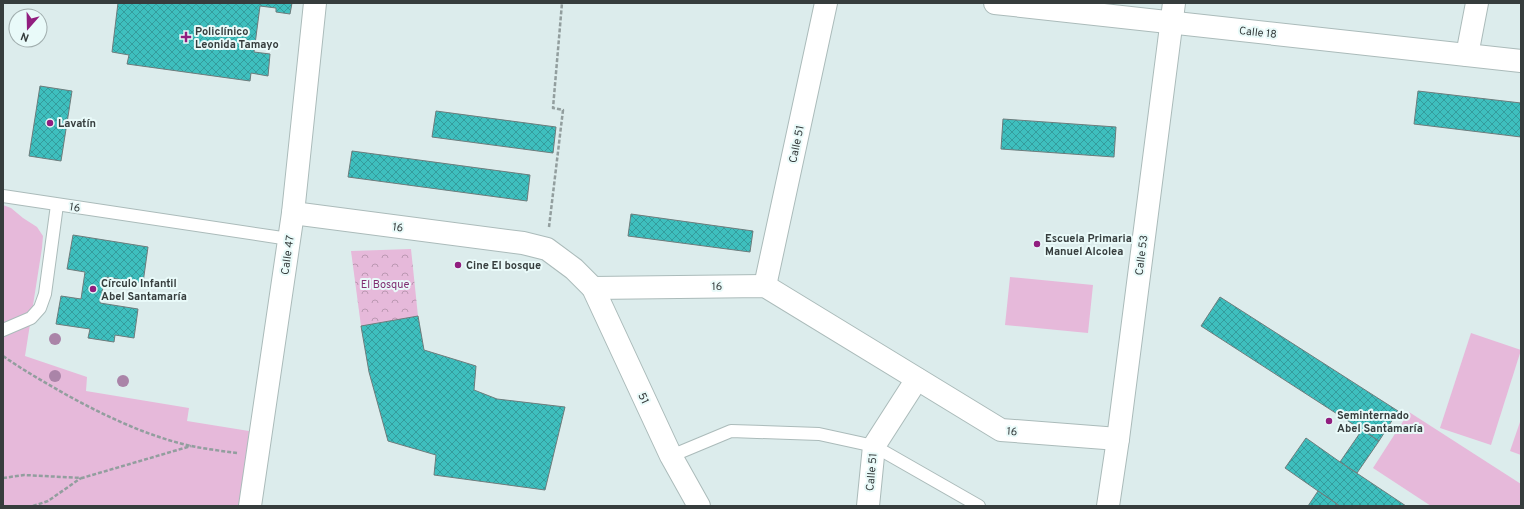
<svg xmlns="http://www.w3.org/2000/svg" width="1524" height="509" font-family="Overpass,sans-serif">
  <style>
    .green { fill: #e6b9da }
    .park { fill: url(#park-crowns) }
    .building { fill: url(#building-cross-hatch); stroke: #6d7c7c }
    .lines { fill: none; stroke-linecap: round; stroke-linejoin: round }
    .service-casing { stroke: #abbbba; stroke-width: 14 }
    .minor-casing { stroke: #abbbba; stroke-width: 24 }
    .tertiary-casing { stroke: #abbbba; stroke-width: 24 }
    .path { stroke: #929e9e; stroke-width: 2.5; stroke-dasharray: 4 2; stroke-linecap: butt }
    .service { stroke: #fff; stroke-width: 12 }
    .minor { stroke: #fff; stroke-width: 22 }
    .tertiary { stroke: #fff; stroke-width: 22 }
    .tree { fill: #aa84a8 }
    .poi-dot { fill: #911e7f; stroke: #e9faf9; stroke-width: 1.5 }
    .labels { text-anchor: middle; stroke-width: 4; stroke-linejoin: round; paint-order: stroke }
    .poi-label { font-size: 11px; font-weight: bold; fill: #363d3d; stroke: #e9faf9; text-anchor: start }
    .street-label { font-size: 11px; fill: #363d3d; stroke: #e9faf9 }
    .park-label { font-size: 11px; fill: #812e71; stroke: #e9faf9 }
  </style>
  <defs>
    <pattern id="park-crowns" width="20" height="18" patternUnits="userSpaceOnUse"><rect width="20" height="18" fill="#e6b9da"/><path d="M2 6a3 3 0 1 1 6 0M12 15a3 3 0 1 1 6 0" fill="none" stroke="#bb98b2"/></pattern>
    <pattern id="building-cross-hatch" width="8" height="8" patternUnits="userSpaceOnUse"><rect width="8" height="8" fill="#3ebfbe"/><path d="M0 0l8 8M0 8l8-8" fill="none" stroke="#359c9c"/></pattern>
  </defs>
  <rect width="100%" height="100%" fill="#dcecec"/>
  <g class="green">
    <polygon points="3,205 11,208 23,218 37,227 43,236 42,248 25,356 87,377 86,391 189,408 187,421 249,431 244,506 3,506"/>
    <polygon points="1010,277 1093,285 1088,333 1005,325"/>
    <polygon points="1471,333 1521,350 1491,445 1440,428"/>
    <polygon points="1409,412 1521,484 1521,506 1431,506 1373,468"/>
    <polygon points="1521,419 1521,455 1510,451"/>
  </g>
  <polygon class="park" points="411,249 418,316 361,326 351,251"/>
  <g class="building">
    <polygon points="118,3 292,3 290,14 276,12 276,8 260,6 254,52 270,54 268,76 251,73 250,81 127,64 129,55 112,52"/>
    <polygon points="40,86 72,91 61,161 29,156"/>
    <polygon points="1418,91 1521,103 1521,137 1414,124"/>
    <polygon points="436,111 556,127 553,153 432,137"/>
    <polygon points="1003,119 1116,127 1114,157 1001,149"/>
    <polygon points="352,151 530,175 527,201 348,177"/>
    <polygon points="631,214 753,231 750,252 628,236"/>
    <polygon points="73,235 148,247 143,283 105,277 100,303 138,309 134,338 115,335 114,342 88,338 90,329 56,324 61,296 81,299 85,272 67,269"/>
    <polygon points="1220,297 1398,411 1379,441 1201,326"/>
    <polygon points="418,316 424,350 476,366 474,390 497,399 565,407 545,490 434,475 436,455 388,441 369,372 361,326"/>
    <polygon points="1362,430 1379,441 1357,473 1340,462"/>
    <polygon points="1306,438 1340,462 1406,506 1340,506 1318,491 1285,468"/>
    <polygon points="1318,491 1337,504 1336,506 1308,506"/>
  </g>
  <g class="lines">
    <g class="service-casing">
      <g id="service">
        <polyline points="3,196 289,239"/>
        <polyline points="3,330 31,318 40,308 45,294 57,205"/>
        <polyline points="671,456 731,431 819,434 874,446 979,506"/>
      </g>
    </g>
    <g class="minor-casing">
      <g id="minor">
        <polyline points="1467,55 1477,3"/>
        <polyline points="293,213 523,243 547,249 574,269 593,288 671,456 699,506"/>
        <polyline points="765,286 826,3"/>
        <polyline points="593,288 765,286 1001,430 1118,439"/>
        <polyline points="250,506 293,213 315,3"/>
        <polyline points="868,506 874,446 917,379"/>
      </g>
    </g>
    <g class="tertiary-casing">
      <g id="tertiary">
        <polyline points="995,3 1521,61"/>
        <polyline points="1108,506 1118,439 1174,3"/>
      </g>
    </g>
    <g class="path">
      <polyline points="549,227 563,110 553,108 562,3"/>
      <path d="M3,356c20,14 41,26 62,38 40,22 82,42 126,52 15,3 31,5 46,7"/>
      <polyline points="3,478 24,475 82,478 191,446"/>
      <polyline points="33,506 48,501 81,478"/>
    </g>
    <use href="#service" class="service"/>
    <use href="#minor" class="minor"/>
    <use href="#tertiary" class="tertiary"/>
  </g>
  <g class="tree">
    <circle cx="55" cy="339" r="6"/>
    <circle cx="55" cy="376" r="6"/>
    <circle cx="123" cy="381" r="6"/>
  </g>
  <g class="poi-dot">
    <path d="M184 31h4v4h4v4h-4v4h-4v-4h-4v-4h4z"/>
    <circle cx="50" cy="123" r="4"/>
    <circle cx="1037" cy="244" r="4"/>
    <circle cx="458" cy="265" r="4"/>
    <circle cx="93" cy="289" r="4"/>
    <circle cx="1329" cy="421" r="4"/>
  </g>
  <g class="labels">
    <g class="poi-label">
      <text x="195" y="35">Policlínico<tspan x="195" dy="13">Leonida Tamayo</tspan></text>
      <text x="58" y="127">Lavatín</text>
      <text x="1045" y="242">Escuela Primaria<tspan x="1045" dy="13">Manuel Alcolea</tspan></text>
      <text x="466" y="269">Cine El bosque</text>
      <text x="101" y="287">Círculo Infantil<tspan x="101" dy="13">Abel Santamaría</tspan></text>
      <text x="1337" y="419">Seminternado<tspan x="1337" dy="13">Abel Santamaría</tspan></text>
    </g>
    <g class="street-label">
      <text transform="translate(1258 32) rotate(6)" y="4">Calle 18</text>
      <text transform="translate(796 144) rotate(-78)" y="4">Calle 51</text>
      <text transform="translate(75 207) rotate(9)" y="4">16</text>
      <text transform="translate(398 227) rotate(7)" y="4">16</text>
      <text transform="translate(287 255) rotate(-82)" y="4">Calle 47</text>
      <text transform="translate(1141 255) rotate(-83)" y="4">Calle 53</text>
      <text transform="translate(717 286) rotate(-1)" y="4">16</text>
      <text transform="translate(644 398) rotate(65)" y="4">51</text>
      <text transform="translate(1012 431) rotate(4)" y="4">16</text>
      <text transform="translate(871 472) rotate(-85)" y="4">Calle 51</text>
    </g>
    <g class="park-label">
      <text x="385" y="288">El Bosque</text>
    </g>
  </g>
  <rect width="1524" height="509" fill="none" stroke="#363d3d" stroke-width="8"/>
  <g transform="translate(28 28) rotate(200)"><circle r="19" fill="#e9faf9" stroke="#a1aeae"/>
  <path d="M0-3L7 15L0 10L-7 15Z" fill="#911e7f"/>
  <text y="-6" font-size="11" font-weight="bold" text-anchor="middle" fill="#363d3d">N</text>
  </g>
</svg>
